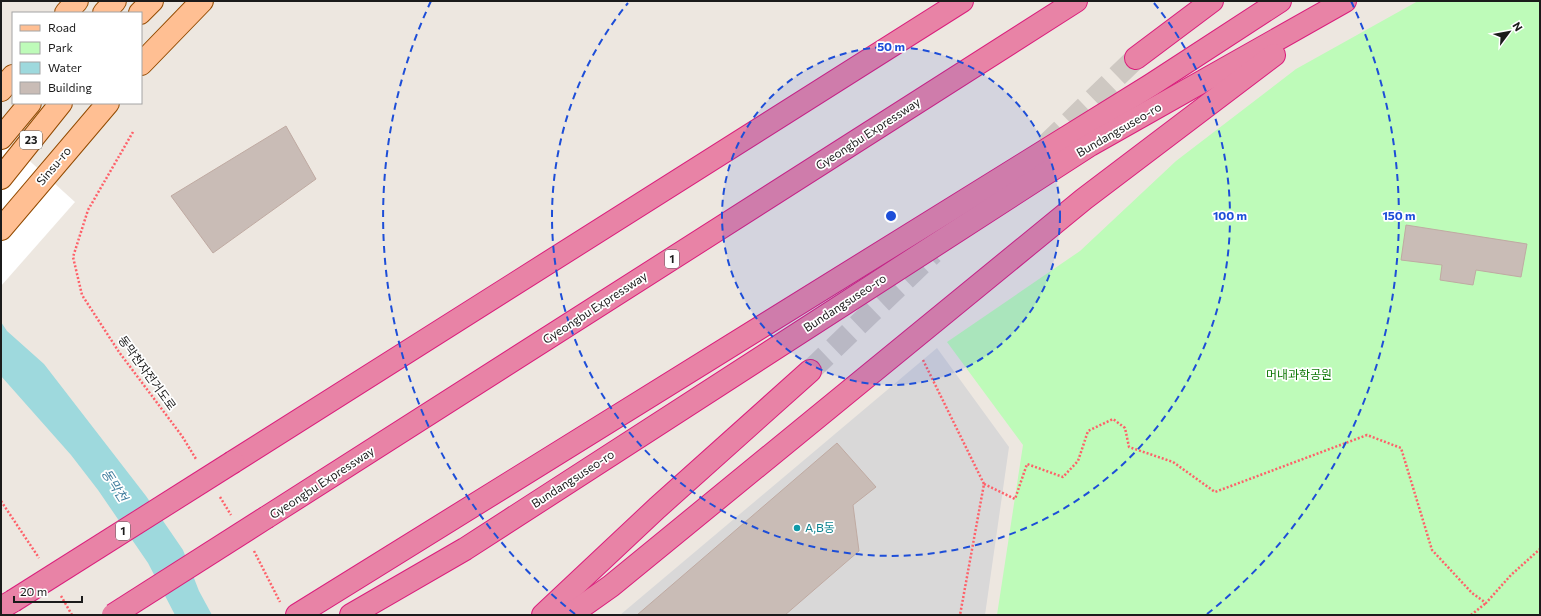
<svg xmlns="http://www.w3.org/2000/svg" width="1541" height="616" font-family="Commissioner,'Noto Sans KR',sans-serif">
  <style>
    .residential { fill: #d9d8d8 }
    .park { fill: #befbb9 }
    .water { fill: #9ed9dd }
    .pier { fill: #fff }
    .building { fill: #c9bcb6; stroke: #bfaaa2 }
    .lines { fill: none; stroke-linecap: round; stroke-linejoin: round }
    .highway-tunnel { stroke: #cec8c2; stroke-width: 22; stroke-dasharray: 22 11; stroke-linecap: butt }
    .major-casing { stroke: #924a00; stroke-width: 24 }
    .highway-casing { stroke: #da1e7c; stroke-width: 24 }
    .path { stroke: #fe6069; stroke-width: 2.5; stroke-dasharray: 2 2; stroke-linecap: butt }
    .major { stroke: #ffbf93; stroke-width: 22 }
    .highway { stroke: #e883a6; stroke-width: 22 }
    .highway-bridge-casing { stroke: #da1e7c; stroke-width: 24; stroke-linecap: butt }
    .highway-bridge { stroke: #e883a6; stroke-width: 22 }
    .ring { fill: none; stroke: #1d4ed8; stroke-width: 2; stroke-dasharray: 7 5 }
    .culture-dot { fill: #0f9aa8; stroke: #fff; stroke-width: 1.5 }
    .labels { text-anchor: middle; stroke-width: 3.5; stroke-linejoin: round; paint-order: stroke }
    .shield { fill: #fff; stroke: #5f5f5f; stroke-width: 1 }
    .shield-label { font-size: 11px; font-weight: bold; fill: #1b1b1b }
    .street-label { font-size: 12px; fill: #1b1b1b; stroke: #fff }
    .park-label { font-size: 12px; fill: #107a08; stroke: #fff }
    .culture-label { font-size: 12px; fill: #0d838f; stroke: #fff; text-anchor: start }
    .water-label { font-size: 13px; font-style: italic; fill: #407d9d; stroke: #fff }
    .centre { fill: #1d4ed8; stroke: #fff; stroke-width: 2 }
    .ring-label { font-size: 12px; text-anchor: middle; font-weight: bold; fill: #1d4ed8; stroke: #fff; stroke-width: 3.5; stroke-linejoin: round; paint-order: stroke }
  </style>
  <rect width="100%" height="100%" fill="#ede7e0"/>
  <polygon class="residential" points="937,348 1009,447 985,615 620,615"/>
  <polygon class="park" points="1418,1 1540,1 1540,615 997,615 1023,445 947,342 1080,251 1176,161 1296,69"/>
  <polygon class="water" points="1,322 7,331 44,364 146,496 183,550 199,591 212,615 175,615 148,563 98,490 71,455 1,376"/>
  <polygon class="pier" points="1,135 75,202 1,286"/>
  <g class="building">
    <polygon points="286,126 316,179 213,253 171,196"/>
    <polygon points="1406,225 1527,244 1521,277 1476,270 1473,285 1440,280 1442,265 1401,260"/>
    <polygon points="837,443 876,487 853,505 859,551 785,615 637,615"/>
  </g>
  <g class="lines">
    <g class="highway-tunnel">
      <polyline points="1046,145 1136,58"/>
      <polyline points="810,371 933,253"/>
    </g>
    <g class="major-casing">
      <g id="major">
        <polyline points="66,13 77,1"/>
        <polyline points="104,13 115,1"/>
        <polyline points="140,13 152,1"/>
        <polyline points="141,64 202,1"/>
        <polyline points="1,90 13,76"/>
        <polyline points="1,138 30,103"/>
        <polyline points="1,178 61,103"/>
        <polyline points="1,229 108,103"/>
      </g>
    </g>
    <g class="highway-casing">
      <g id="highway">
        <polyline points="1136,58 1212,1"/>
        <polyline points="233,462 962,1"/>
        <polyline points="267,517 1076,1"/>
        <polyline points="1,608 13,601"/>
        <polyline points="297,615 1151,85 1280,1"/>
        <polyline points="351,615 465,549 1090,145 1345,1"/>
        <polyline points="543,615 657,508 810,371"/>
        <polyline points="570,615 611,586 1084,199 1274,55"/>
      </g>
    </g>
    <g class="path">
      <polyline points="133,132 88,210 73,257 82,295 119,352 182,436 196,459"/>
      <polyline points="923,360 984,484 960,615"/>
      <polyline points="984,484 1015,499 1027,464 1063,477 1078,461 1088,431 1113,419 1125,428 1129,447 1173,462 1215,492 1367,435 1401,448 1432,550 1472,593 1486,603 1511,575 1540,549"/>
      <polyline points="220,497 231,515"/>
      <polyline points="1,501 39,558"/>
      <polyline points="254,551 280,602"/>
      <polyline points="61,596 72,615"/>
      <polyline points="1471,615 1486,603"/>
    </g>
    <use href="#major" class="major"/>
    <use href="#highway" class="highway"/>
    <g class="highway-bridge-casing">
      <g id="highway-bridge">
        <polyline points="13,601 233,462"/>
        <polyline points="113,615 267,517"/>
      </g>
    </g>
    <use href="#highway-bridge" class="highway-bridge"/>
  </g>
  <circle cx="891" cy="216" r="169" fill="#1d4ed8" fill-opacity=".12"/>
  <g class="ring">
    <circle cx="891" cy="216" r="169"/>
    <path d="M1154 3A339 339 0 1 1 628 3"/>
    <path d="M575 614A508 508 0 0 1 431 1M1351 1A508 508 0 0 1 1207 614"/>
  </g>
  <circle class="culture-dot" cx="797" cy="528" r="4"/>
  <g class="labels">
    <g class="shield">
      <rect x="20" y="131" width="22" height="18" rx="3"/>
      <rect x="665" y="250" width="14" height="18" rx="3"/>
      <rect x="116" y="522" width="14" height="18" rx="3"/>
    </g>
    <g class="shield-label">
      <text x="31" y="144">23</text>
      <text x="672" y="263">1</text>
      <text x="123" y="535">1</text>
    </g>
    <g class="street-label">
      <text transform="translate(1119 130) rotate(-30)" y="4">Bundangsuseo-ro</text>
      <text transform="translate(868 134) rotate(-33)" y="4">Gyeongbu Expressway</text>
      <text transform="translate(54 166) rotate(-50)" y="4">Sinsu-ro</text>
      <text transform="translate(845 303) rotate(-33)" y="4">Bundangsuseo-ro</text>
      <text transform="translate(595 308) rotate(-33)" y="4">Gyeongbu Expressway</text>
      <text transform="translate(147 373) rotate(54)" y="4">동막천자전거도로</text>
      <text transform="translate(573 479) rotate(-33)" y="4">Bundangsuseo-ro</text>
      <text transform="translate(322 483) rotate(-33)" y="4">Gyeongbu Expressway</text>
    </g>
    <g class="park-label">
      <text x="1299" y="379">머내과학공원</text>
    </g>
    <g class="culture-label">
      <text x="805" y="532">A,B동</text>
    </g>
    <g class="water-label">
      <text transform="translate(115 485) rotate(57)" y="5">동막천</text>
    </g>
  </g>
  <circle cx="891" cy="216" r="6" class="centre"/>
  <g class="ring-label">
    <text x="891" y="51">50 m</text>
    <text x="1230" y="220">100 m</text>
    <text x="1399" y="220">150 m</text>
  </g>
  <rect width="1541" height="616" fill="none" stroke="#1b1b1b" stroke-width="4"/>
  <rect x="12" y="12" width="130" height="92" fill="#ffffff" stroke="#a4a4a4"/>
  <rect x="20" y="25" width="20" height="6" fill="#ffbf93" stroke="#a4a4a4"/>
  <text x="48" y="32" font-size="12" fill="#1b1b1b">Road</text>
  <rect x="20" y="42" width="20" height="12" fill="#befbb9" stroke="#a4a4a4"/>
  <text x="48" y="52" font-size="12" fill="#1b1b1b">Park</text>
  <rect x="20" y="62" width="20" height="12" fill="#9ed9dd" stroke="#a4a4a4"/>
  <text x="48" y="72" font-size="12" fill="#1b1b1b">Water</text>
  <rect x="20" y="82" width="20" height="12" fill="#c9bcb6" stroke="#a4a4a4"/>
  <text x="48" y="92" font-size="12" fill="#1b1b1b">Building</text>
  <g transform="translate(1509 32) rotate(58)" stroke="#ffffff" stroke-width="3" paint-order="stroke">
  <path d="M0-3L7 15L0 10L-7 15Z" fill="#1b1b1b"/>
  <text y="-6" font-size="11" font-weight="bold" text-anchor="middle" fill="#1b1b1b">N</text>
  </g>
  <path d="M14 596v6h68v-6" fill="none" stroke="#1b1b1b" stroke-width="2"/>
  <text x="20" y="596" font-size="12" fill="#1b1b1b" stroke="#ffffff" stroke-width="3" paint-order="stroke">20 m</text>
</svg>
